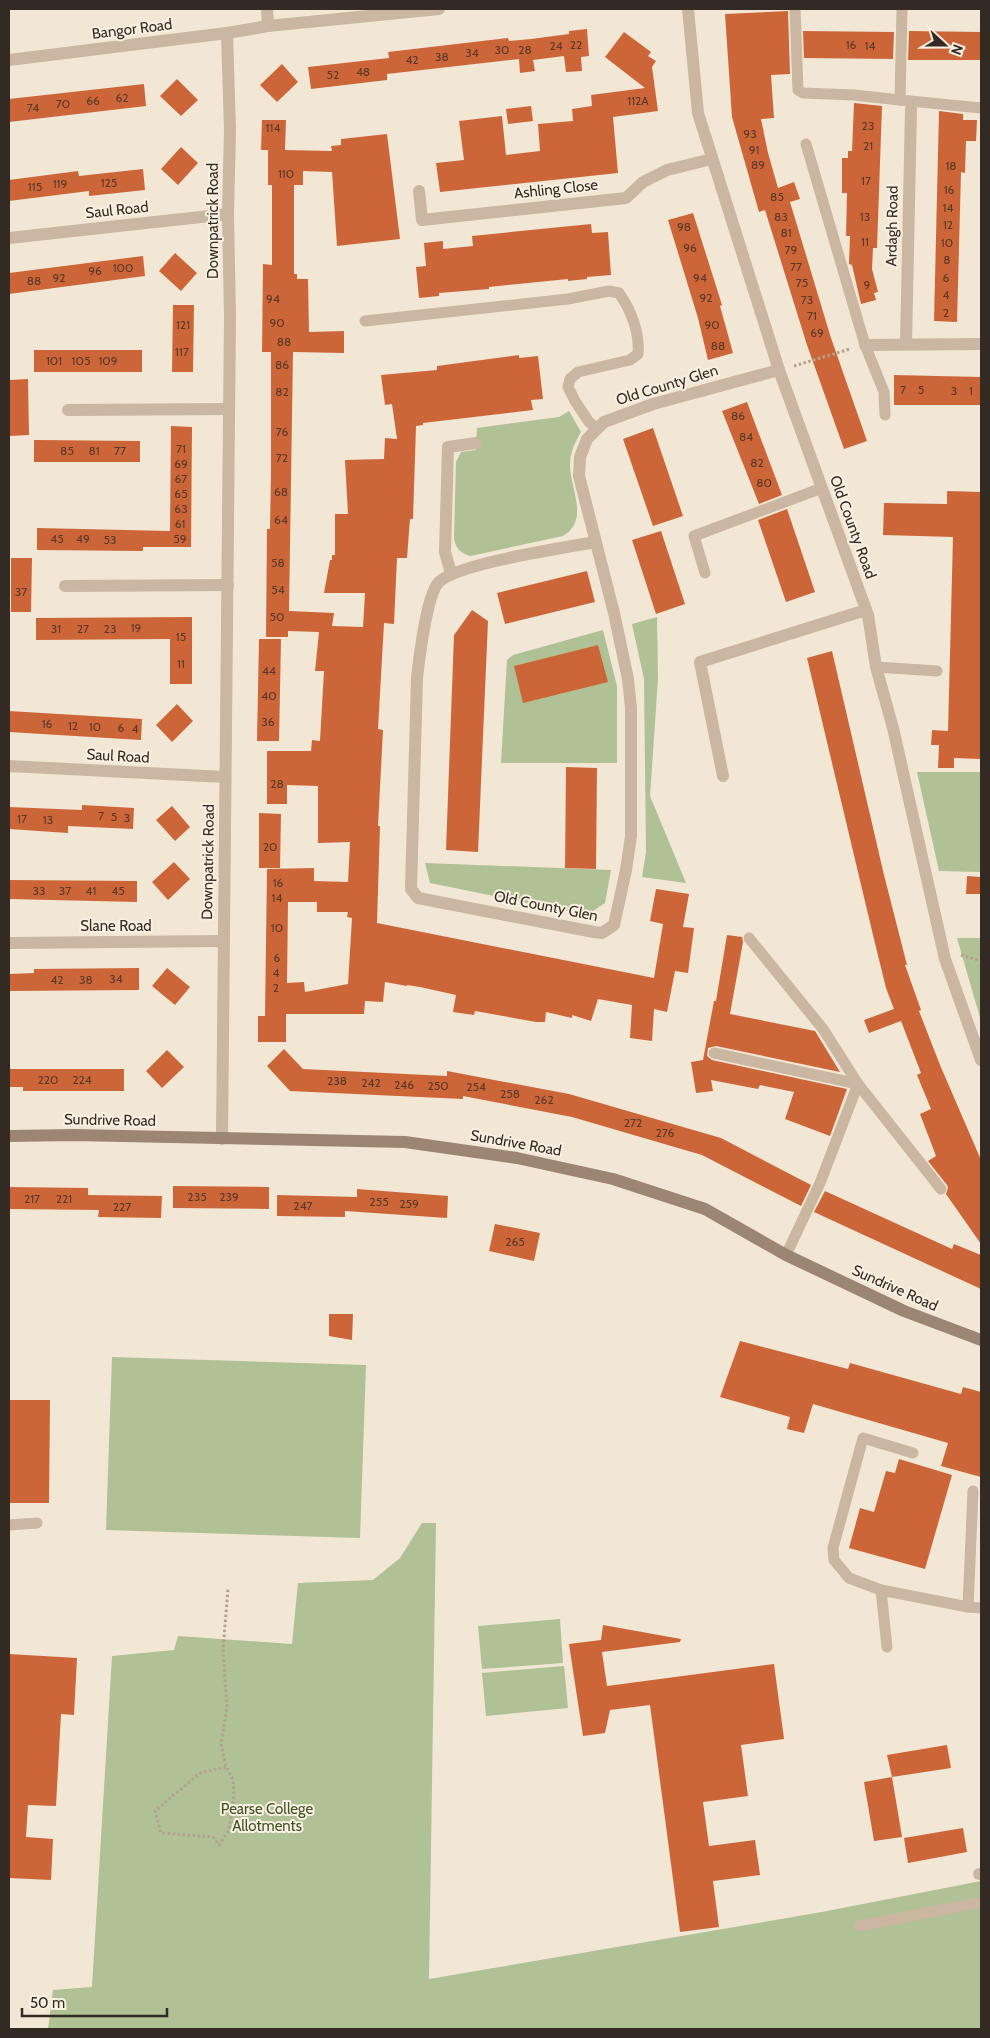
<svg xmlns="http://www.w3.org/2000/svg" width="990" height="2038" font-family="Cabin,sans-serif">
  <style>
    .green { fill: #afc195 }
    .building { fill: #cc6639; fill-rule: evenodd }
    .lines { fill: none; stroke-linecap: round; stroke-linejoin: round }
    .path { stroke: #b5a08c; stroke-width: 3; stroke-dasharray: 2.5 2.5; stroke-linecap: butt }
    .lane { stroke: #cab6a1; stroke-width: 11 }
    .street { stroke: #cab6a1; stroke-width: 12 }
    .secondary { stroke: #9d8573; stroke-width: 12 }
    .labels { text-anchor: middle; stroke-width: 4; stroke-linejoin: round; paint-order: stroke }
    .number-label { font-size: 12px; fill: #5a3929 }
    .street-label { font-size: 15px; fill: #342a24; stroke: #f9f0e2 }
    .park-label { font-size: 15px; fill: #405327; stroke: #f9f0e2 }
  </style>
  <rect width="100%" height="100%" fill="#f2e6d5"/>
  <g class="green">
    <path d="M569,411l12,21c-6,11 -11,20 -11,33 0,24 20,55 -7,71l-93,20c-9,-3 -14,-7 -16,-17l2,-77 5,-10 15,-2 1,-22 82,-11z"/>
    <polygon points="657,617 658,679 650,796 686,883 642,877 646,852 644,679 632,624"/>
    <polygon points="603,630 617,686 617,763 501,763 507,660 513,655"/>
    <polygon points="917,772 981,772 981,872 939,871"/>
    <polygon points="425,863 611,870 605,903 587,915 430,883"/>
    <polygon points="957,938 981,938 981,1021"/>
    <polygon points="112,1357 366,1365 360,1538 106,1530"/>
    <polygon points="422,1523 436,1523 429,1979 822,1912 981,1881 981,2029 48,2029 53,1990 92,1987 112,1656 174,1650 178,1636 292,1644 298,1583 373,1580 400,1558"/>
    <polygon points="560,1619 563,1663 482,1669 478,1626"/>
    <polygon points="564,1666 568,1708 486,1716 482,1673"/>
  </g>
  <g class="building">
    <polygon points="788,11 790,74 771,75 774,118 761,119 768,153 778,188 794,182 800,199 790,202 831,338 867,441 844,449 807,345 765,210 759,212 732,117 725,14"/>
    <polygon points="587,29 589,56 581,57 582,71 566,72 564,56 533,60 535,71 520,73 519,59 387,74 387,80 311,89 308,67 389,58 388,52 508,38 509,41 531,39 569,34 569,31"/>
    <polygon points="803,31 894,32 893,59 804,58"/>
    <polygon points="909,31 981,32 981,60 908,60"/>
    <polygon points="624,32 651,52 648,56 656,61 652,67 658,111 613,117 618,173 440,192 436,163 464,160 459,121 502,116 506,155 540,151 538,124 573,121 572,109 592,106 591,95 645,88 605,57"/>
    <polygon points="282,64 298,82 277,102 260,85"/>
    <polygon points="177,79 198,100 181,116 160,96"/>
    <polygon points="144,84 146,106 9,122 9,99"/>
    <polygon points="854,103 882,106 877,248 873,248 872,269 878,292 874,293 876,300 861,304 852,265 849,264 850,236 846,236 847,193 842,193 842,158 848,158 848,151 852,151"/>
    <polygon points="531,106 533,121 508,124 506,109"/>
    <polygon points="939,111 963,114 963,120 977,120 976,141 966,141 965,173 961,172 957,322 934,321"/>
    <path d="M262,120h24l-1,30 47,1 -1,-5 10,-1v-6l46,-5 13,105 -63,7 -5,-74 -29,-1v14h-9v89h3v5h11l1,53 35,-1v22l-51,-1 -4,259 45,2 -2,13 31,1 2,-34h-41l6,-33h2v-5h3v-41h13l-3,-54 39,-1 1,-21 12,1 -5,-35 -7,1 -4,-30 56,-5v-4l82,-11v3l19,-2 5,43 -12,1 2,10 -110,13v2l-7,1 -3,93h-3l-3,39h-10l-3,66 -10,-1 -6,106 5,1 -5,96h2l-3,97 277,55 9,-54 -13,-3 6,-32 33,5 -6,33 11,1 -6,45 -13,-2 -8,41 -13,-3 -2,32 -22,-3 2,-33 -34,-6 -7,22 -19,-6v3l-26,-6 -1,10h-9l-61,-11 -1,4 -21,-3 3,-17 -36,-8 -13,-2v1l-22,-4 -2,20 -18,-1 -1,13h-78v28h-28v-26h7l2,-147 47,-1v13l34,1 2,-40 -32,1v-57l-31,-1v19h-20v-53h44l1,-11 8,1 4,-70h-9l4,-39 -31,-1v6h-22l1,-108h3l1,-57v-120h-9l1,-88 9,1v-80h-4v-35h-7zM288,902h29v10h31l-1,5 5,1 -4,66 -43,8 -1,-10 -17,1z"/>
    <polygon points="181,147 198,163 178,185 161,169"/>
    <polygon points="143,169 145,190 89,196 89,191 9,201 9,180 78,171 79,176"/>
    <polygon points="693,213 722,305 720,306 733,353 708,360 698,318 668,220"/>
    <polygon points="591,224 592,233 608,232 611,275 587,277 587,279 568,281 568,279 489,287 489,289 439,293 439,296 419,298 416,267 426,266 424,243 443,241 443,249 473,246 472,236"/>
    <polygon points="175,253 197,273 181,291 159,271"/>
    <polygon points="143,256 145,276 9,294 9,273"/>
    <polygon points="173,305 194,305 193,372 172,372"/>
    <rect x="34" y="350" width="108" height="22"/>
    <polygon points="894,375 981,377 980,405 894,405"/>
    <polygon points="28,379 29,435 9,436 9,380"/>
    <polygon points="747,402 782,495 759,504 722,411"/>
    <polygon points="171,426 192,427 191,547 143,547 143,551 37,550 37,528 170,531"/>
    <polygon points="653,428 683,516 653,526 623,439"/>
    <polygon points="34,440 140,441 140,462 34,462"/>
    <polygon points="947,491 981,492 981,759 954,758 954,768 938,768 939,745 931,745 932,730 948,731 953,537 883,535 884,503 947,504"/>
    <polygon points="787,509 815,592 786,602 758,520"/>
    <polygon points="661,531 685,604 656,614 632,540"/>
    <polygon points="11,558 32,558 31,612 11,612"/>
    <polygon points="587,571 595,602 505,624 497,593"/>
    <polygon points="472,610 488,621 478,852 446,850 454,635"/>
    <polygon points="192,617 192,684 170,684 170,639 36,640 36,618"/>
    <polygon points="259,639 281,639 279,741 257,741"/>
    <polygon points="598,645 608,682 523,703 514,666"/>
    <polygon points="832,651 884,875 907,965 905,965 921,1010 919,1011 940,1065 981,1160 981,1244 946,1194 948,1188 947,1185 928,1161 936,1156 920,1114 931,1109 917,1075 921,1073 901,1021 869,1033 864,1020 894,1009 886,988 873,935 807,658"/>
    <polygon points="177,704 193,721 172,742 156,725"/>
    <polygon points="9,711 142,719 141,740 9,732"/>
    <polygon points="566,767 597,768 596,869 565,868"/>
    <polygon points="82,805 134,808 133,829 68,826 68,833 9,829 9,807 82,810"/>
    <polygon points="172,806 190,827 175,841 156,820"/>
    <polygon points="259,813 281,814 280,868 259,868"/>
    <polygon points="174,862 190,879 168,900 152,882"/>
    <polygon points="967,876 981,877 981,894 966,894"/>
    <polygon points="9,880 137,881 137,902 9,899"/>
    <polygon points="727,935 742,937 743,942 730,1014 815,1031 840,1072 716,1046 708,1048 707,1056 712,1060 847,1089 830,1136 785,1119 794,1092 760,1085 758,1089 711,1080 713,1091 696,1093 691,1062 703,1060 714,1001 716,1001"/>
    <polygon points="139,968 139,990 9,991 9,974 34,973 34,969"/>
    <polygon points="167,968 190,987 175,1005 152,986"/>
    <polygon points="284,1049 303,1069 447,1076 447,1071 569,1094 721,1138 811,1185 801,1206 702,1155 572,1117 463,1096 463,1099 290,1091 267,1066"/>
    <polygon points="167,1050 184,1067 162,1088 146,1071"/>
    <polygon points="9,1069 124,1069 124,1091 23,1091 23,1087 9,1087"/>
    <polygon points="173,1186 269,1187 269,1209 173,1208"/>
    <polygon points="9,1187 88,1188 88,1195 162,1196 161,1218 98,1217 99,1210 9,1209"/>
    <polygon points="357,1189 448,1196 447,1218 345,1211 345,1217 277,1216 277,1195 357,1197"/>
    <polygon points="825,1191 952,1249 954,1244 981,1255 981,1289 814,1212"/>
    <polygon points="495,1224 540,1233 534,1261 489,1251"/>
    <polygon points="329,1314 353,1314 352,1340 329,1336"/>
    <polygon points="740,1341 848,1369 850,1363 961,1394 963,1387 981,1392 981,1477 941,1466 948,1443 813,1404 804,1433 787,1429 790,1417 720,1397"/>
    <polygon points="9,1400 50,1400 49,1503 9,1503"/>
    <polygon points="899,1459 952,1475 925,1569 849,1548 860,1508 874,1512 886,1471 895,1473"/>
    <polygon points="603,1625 681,1639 680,1642 602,1652 607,1686 774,1664 784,1739 741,1745 748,1796 703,1802 709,1846 755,1840 760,1875 713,1881 719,1927 680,1932 650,1705 610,1710 605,1733 583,1736 569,1644 601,1640"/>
    <polygon points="9,1654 77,1658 74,1715 61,1714 56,1806 28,1805 26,1837 53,1839 51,1880 9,1878"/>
    <polygon points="947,1745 951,1768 892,1777 887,1755"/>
    <polygon points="892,1777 902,1837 874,1841 864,1782"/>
    <polygon points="963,1828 967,1852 908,1863 904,1838"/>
  </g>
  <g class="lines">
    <g class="path">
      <polyline points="794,366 850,349"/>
      <polyline points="961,955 981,961"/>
      <polyline points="226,1767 200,1773 155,1811 161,1833 213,1837 219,1845 229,1830 234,1795 233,1779 226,1767 221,1744 227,1708 223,1650 228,1589"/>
    </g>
    <g class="lane">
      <polyline points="795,9 798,90 803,93 854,95 900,100"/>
      <polyline points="902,9 900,100 981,108"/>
      <polyline points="806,144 865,345 884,392 885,415"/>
      <path d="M365,321l203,-22 41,-8 10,2c12,17 21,40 19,61l-8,6 -52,12 -8,7 -2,8 7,14 14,21 7,6"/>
      <polyline points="705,573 694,536 822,488"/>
      <polyline points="876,667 937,671"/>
      <polyline points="749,938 823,1029 858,1084 941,1189"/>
      <polyline points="714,1053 858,1084 820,1183 786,1255"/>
      <polyline points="913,1453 863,1438 833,1548 834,1560 849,1578 881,1590 968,1607"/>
      <polyline points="973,1491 968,1607 981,1608"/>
      <polyline points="9,1525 37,1523"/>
      <polyline points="881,1590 887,1647"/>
      <polyline points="859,1926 977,1903 981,1904"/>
    </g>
    <g class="street">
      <polyline points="267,9 268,26"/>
      <polyline points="688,9 698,113 779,370 868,615 876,667 893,728 945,959 981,1060"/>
      <polyline points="9,60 227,33 268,26 439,9"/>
      <polyline points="419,191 422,220 626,198 643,182 667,170 712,159"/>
      <polyline points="9,238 228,214"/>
      <polyline points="906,344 911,109"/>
      <polyline points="865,345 981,344"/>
      <polyline points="68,410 229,409"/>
      <path d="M595,542c-31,6 -136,21 -156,40 -12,11 -20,78 -22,96l-6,211 7,9 176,34 8,1 12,-8 12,-55 5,-34v-128l-3,-29 -14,-66 -35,-137 1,-19 7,-18 17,-17 49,-18 126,-34"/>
      <polyline points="451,573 445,552 448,447 476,443"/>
      <polyline points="65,586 228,585"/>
      <polyline points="9,766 225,777"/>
      <polyline points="723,776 700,662 866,610"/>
      <polyline points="9,943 223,941"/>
      <polyline points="222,1139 230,316 228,214 230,130 227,33"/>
      <polyline points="979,1874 981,1874"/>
    </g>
    <polyline class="secondary" points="9,1136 74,1135 405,1142 517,1158 613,1179 705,1209 786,1255 904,1311 981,1340"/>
  </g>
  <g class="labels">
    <g class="number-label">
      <text x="576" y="49">22</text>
      <text x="851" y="49">16</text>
      <text x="556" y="50">24</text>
      <text x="870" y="50">14</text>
      <text x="502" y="54">30</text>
      <text x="525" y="54">28</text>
      <text x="472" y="57">34</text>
      <text x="442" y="61">38</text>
      <text x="412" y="64">42</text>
      <text x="363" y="76">48</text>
      <text x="333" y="79">52</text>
      <text x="122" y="102">62</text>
      <text x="93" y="105">66</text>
      <text x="638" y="105">112A</text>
      <text x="63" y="108">70</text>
      <text x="33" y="112">74</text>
      <text x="868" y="130">23</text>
      <text x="273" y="132">114</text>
      <text x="750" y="138">93</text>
      <text x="868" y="150">21</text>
      <text x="754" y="154">91</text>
      <text x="758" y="169">89</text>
      <text x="951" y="170">18</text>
      <text x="286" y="178">110</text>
      <text x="866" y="185">17</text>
      <text x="109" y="187">125</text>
      <text x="60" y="188">119</text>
      <text x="35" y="191">115</text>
      <text x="949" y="194">16</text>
      <text x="777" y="201">85</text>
      <text x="948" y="212">14</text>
      <text x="781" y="221">83</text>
      <text x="865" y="221">13</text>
      <text x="948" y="229">12</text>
      <text x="684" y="231">98</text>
      <text x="786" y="237">81</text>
      <text x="865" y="246">11</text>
      <text x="947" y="247">10</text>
      <text x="690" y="252">96</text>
      <text x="791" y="254">79</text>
      <text x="947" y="264">8</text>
      <text x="796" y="271">77</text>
      <text x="123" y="272">100</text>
      <text x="95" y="275">96</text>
      <text x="59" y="282">92</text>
      <text x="700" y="282">94</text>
      <text x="946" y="282">6</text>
      <text x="34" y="285">88</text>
      <text x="802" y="287">75</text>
      <text x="867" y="289">9</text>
      <text x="946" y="299">4</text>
      <text x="706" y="302">92</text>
      <text x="273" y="303">94</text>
      <text x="807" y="304">73</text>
      <text x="946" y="317">2</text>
      <text x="812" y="320">71</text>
      <text x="277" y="327">90</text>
      <text x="183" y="329">121</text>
      <text x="712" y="329">90</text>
      <text x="817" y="337">69</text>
      <text x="284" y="346">88</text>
      <text x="718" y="350">88</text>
      <text x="182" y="356">117</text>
      <text x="54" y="365">101</text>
      <text x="81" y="365">105</text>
      <text x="108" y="365">109</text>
      <text x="282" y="369">86</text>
      <text x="903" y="394">7</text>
      <text x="921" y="394">5</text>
      <text x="954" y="395">3</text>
      <text x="971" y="395">1</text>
      <text x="282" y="396">82</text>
      <text x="738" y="420">86</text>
      <text x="282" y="436">76</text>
      <text x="746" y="441">84</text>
      <text x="181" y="453">71</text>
      <text x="67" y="455">85</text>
      <text x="94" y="455">81</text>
      <text x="120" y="455">77</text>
      <text x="282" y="462">72</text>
      <text x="757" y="467">82</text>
      <text x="181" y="468">69</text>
      <text x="181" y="483">67</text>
      <text x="764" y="487">80</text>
      <text x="281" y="496">68</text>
      <text x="181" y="498">65</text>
      <text x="181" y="513">63</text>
      <text x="281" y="524">64</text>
      <text x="180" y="528">61</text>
      <text x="57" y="543">45</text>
      <text x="83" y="543">49</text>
      <text x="180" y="543">59</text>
      <text x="110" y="544">53</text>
      <text x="278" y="567">58</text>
      <text x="278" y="594">54</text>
      <text x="21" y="596">37</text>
      <text x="277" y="621">50</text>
      <text x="136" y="632">19</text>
      <text x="56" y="633">31</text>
      <text x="83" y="633">27</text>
      <text x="110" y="633">23</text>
      <text x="181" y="641">15</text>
      <text x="181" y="668">11</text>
      <text x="269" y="675">44</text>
      <text x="269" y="700">40</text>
      <text x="268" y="726">36</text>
      <text x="47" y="728">16</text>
      <text x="73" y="730">12</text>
      <text x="95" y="731">10</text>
      <text x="121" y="732">6</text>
      <text x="135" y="733">4</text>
      <text x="277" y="788">28</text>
      <text x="101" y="820">7</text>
      <text x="114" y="821">5</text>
      <text x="127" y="822">3</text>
      <text x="22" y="823">17</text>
      <text x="48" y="824">13</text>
      <text x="270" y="851">20</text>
      <text x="278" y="887">16</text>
      <text x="39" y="895">33</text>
      <text x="65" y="895">37</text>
      <text x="91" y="895">41</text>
      <text x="118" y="895">45</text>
      <text x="277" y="902">14</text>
      <text x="277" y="932">10</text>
      <text x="277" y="962">6</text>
      <text x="276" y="977">4</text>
      <text x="116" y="983">34</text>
      <text x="57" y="984">42</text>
      <text x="86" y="984">38</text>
      <text x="276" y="992">2</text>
      <text x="48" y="1084">220</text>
      <text x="82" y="1084">224</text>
      <text x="337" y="1085">238</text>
      <text x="371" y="1087">242</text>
      <text x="404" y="1089">246</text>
      <text x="438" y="1090">250</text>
      <text x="476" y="1091">254</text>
      <text x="510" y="1098">258</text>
      <text x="544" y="1104">262</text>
      <text x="633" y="1127">272</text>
      <text x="665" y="1137">276</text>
      <text x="197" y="1201">235</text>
      <text x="229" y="1201">239</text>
      <text x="32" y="1203">217</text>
      <text x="64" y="1203">221</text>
      <text x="379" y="1206">255</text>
      <text x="409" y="1208">259</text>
      <text x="303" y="1210">247</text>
      <text x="122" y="1211">227</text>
      <text x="515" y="1246">265</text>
    </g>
    <g class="street-label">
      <text transform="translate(132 29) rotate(-7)" y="5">Bangor Road</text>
      <text transform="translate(556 189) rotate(-6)" y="5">Ashling Close</text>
      <text transform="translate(117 210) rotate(-6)" y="5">Saul Road</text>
      <text transform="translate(213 221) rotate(-90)" y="5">Downpatrick Road</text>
      <text transform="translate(892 226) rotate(-89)" y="5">Ardagh Road</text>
      <text transform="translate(667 385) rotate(-17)" y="5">Old County Glen</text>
      <text transform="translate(853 527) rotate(70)" y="5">Old County Road</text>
      <text transform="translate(118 756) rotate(3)" y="5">Saul Road</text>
      <text transform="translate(208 862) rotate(-89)" y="5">Downpatrick Road</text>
      <text transform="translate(546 906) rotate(11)" y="5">Old County Glen</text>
      <text x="116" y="931">Slane Road</text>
      <text transform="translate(110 1120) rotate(1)" y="5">Sundrive Road</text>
      <text transform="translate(516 1143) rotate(10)" y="5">Sundrive Road</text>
      <text transform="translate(895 1288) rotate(24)" y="5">Sundrive Road</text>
    </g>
    <g class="park-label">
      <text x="267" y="1814">Pearse College<tspan x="267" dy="17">Allotments</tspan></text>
    </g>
  </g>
  <rect width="990" height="2038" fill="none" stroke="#342a24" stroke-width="20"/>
  <g transform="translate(945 45) rotate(111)" stroke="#f9f0e2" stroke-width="4" paint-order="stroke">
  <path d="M0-4L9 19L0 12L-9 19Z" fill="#342a24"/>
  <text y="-8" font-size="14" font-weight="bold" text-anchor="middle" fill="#342a24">N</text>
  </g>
  <path d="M22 2008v8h145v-8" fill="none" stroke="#342a24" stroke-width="2.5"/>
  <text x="30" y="2008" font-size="15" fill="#342a24" stroke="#f9f0e2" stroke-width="4" paint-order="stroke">50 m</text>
</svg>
